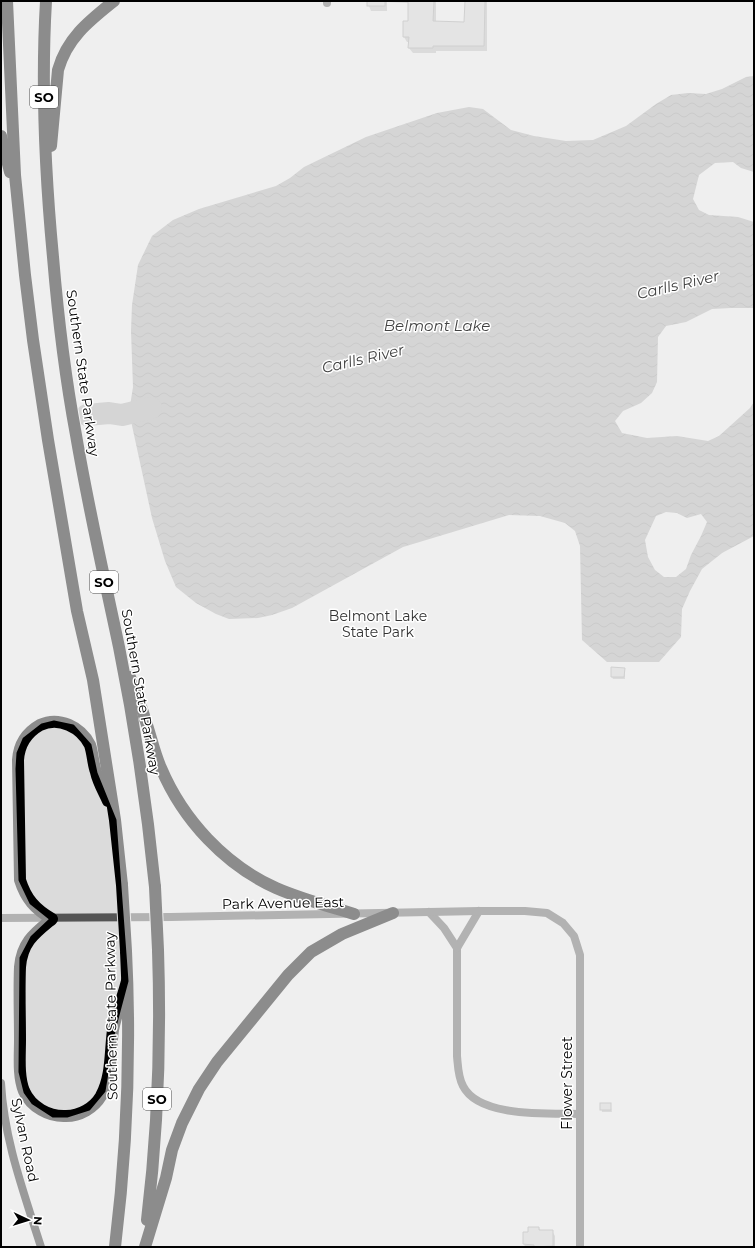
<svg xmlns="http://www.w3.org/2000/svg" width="755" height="1248" font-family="Montserrat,sans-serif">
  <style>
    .green { fill: #dbdbdb }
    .water { fill: url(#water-waves); fill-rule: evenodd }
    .shadow { fill: #0003 }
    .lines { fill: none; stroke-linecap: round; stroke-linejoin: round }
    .river { stroke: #a2a2a2; stroke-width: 22 }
    .building { fill: #c4c4c4; stroke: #989898 }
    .highway-casing { stroke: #dbdbdb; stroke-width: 14 }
    .street { stroke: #545454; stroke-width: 8 }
    .secondary { stroke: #212121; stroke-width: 8 }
    .highway { stroke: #000; stroke-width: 12 }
    .highway-bridge-casing { stroke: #dbdbdb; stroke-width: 14; stroke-linecap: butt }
    .highway-bridge { stroke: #000; stroke-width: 12 }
    .marked { fill: none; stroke: #000; stroke-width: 3; stroke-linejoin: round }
    .labels { text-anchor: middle; stroke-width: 3; stroke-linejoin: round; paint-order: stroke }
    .shield { fill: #fff; stroke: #4c4c4c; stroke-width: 1 }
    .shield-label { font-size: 13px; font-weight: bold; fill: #000 }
    .street-label { font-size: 14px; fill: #000; stroke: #fff }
    .park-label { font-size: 14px; fill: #323232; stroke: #fff }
    .water-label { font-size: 15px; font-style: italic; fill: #434343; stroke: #fff }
  </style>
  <defs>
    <pattern id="water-waves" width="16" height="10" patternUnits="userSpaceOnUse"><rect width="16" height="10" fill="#a2a2a2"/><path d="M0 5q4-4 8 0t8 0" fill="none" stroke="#8a8a8a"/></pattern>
  </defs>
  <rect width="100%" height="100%" fill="#fff"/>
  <rect class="green" x="1" y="1" width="753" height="1246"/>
  <path class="water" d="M754,76v96l-13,-4 -8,-6 -18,1 -16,12 -6,24 6,11 10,5 29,2 16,5v86h-23l-19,1 -26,13 -20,4 -8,11 -1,45 -5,11 -11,10 -18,8 -8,10 7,12 25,5 30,-2 31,5 11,-5 31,-28 4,-6v134l-32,17 -20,16 -12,22 -8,18 -1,28 -22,25h-52l-25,-22 -2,-94 -5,-15 -10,-8 -25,-7 -31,-1 -106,32 -111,61 -20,7 -14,3 -29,1 -13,-5 -20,-11 -20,-16 -11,-26 -13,-43 -21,-97 -9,-2v-9l8,-4 3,-19 -2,-56 1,-26 6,-40 14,-29 21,-16 26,-11 77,-23 14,-8 14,-11 62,-30 71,-24 32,-6 14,2 28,21 23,6 32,5 27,-1 33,-14 30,-22 15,-9 17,-2 18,1 16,-5 24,-12zM666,512l11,1 10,5 14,-4 6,8 -6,14 -10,19 -5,14 -10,8h-12l-9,-7 -7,-13 -3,-17 11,-24z"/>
  <g class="shadow">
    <polygon points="367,1 436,1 436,22 465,23 466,1 487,1 487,51 436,51 436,53 413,53 409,48 409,42 407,42 404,37 409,22 409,3 387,2 387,11 371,11"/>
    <polygon points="624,669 625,671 625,679 613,679 612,677"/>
    <polygon points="601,1104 610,1104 612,1112 602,1112"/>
    <polygon points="539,1228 541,1231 552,1231 555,1236 555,1247 525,1247 524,1244 524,1233 529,1233"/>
  </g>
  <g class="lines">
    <polyline class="river" points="87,415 109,413 122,415 151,408"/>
  </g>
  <g class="building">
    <rect x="367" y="1" width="18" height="5"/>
    <polygon points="408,1 434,1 433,21 464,22 465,1 485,1 484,46 433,46 433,48 408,48 409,37 403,37 403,21 408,21"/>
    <polygon points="611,667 625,668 624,677 611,677"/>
    <rect x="600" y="1103" width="11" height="7"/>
    <polygon points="528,1227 539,1227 539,1230 553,1230 553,1246 534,1247 534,1245 523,1244 523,1232 528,1232"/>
  </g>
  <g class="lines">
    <g class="highway-casing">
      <g id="highway">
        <polyline points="7,1 15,175 25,275 33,340 48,440 77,611 93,680 115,820 122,885"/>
        <path d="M46,1c-5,85 -1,171 7,256 5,60 12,119 23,178 12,71 28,141 43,212 16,79 28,159 36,240"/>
        <polyline points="1,136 10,172"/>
        <path d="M51,146l7,-76c9,-32 31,-49 56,-69"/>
        <path d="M130,677c5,14 11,28 15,42 6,17 9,33 16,49 22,52 64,97 115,120 25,11 52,18 78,26"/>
        <path d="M108,801c-4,-9 -10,-19 -12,-29 -3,-8 -3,-18 -6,-27 -9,-18 -31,-29 -50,-20 -14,8 -21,20 -22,35l2,120c6,19 15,29 32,39 -17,14 -30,23 -32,48 -1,24 0,48 0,73 0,16 -2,36 4,51 7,16 25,26 42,25 14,0 28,-8 35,-20 11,-20 9,-44 12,-66 3,-16 10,-33 14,-49"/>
        <path d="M147,1220c11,-90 14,-180 11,-270"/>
        <path d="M115,1247c12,-98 16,-197 11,-296"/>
        <polyline points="145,1247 166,1178 172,1150 182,1123 199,1089 217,1062 288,975 311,952 342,934 393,913"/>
      </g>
    </g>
    <g class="street">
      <polyline points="327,3 327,1"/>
      <path d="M479,911l-22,37v108c1,10 1,21 6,30 16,32 86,27 117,28"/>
      <polyline points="429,912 444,928 457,948"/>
      <polyline points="1,918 171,917 479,911 525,911 547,913 563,923 574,936 580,955 580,1247"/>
    </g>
    <path class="secondary" d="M1,1083c3,57 23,110 40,164"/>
    <use href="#highway" class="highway"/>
    <g class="highway-bridge-casing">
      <g id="highway-bridge">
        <polyline points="122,885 126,951"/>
        <polyline points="155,887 158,950"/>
      </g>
    </g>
    <use href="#highway-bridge" class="highway-bridge"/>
  </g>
  <path d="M0 0H755V1248H0ZM54,722l19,4 17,19 6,28 19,47 12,161 -13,49 -10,61 -15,18 -22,7h-14l-20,-13 -8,-11 -5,-20 1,-114 11,-21 19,-18 -20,-16 -11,-23 -3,-111 1,-16 6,-14 18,-14z" fill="#fff" fill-opacity=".55" fill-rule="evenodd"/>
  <path class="marked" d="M54,722l19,4 17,19 6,28 19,47 12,161 -13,49 -10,61 -15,18 -22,7h-14l-20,-13 -8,-11 -5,-20 1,-114 11,-21 19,-18 -20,-16 -11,-23 -3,-111 1,-16 6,-14 18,-14z"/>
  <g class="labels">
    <g class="shield">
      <rect x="30" y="86" width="28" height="22" rx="3"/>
      <rect x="90" y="571" width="28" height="22" rx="3"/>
      <rect x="143" y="1088" width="28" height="22" rx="3"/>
    </g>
    <g class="shield-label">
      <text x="44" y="102">SO</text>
      <text x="104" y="587">SO</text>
      <text x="157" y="1104">SO</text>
    </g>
    <g class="street-label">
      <text transform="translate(83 373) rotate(82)" y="5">Southern State Parkway</text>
      <text transform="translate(141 692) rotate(80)" y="5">Southern State Parkway</text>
      <text transform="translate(283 903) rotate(-1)" y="5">Park Avenue East</text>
      <text transform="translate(111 1016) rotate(-91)" y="5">Southern State Parkway</text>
      <text transform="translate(567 1083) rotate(-90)" y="5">Flower Street</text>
      <text transform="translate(25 1140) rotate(78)" y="5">Sylvan Road</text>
    </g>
    <g class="park-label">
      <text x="378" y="621">Belmont Lake<tspan x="378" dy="16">State Park</tspan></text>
    </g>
    <g class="water-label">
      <text transform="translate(678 285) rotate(-13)" y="5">Carlls River</text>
      <text x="437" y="331">Belmont Lake</text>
      <text transform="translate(363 359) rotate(-13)" y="5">Carlls River</text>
    </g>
  </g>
  <rect width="755" height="1248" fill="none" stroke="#000000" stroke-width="4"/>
  <g transform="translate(28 1220) rotate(94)" stroke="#ffffff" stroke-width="3" paint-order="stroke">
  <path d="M0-3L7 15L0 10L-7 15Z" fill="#000000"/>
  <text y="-6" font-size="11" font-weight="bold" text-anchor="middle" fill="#000000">N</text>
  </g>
</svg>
